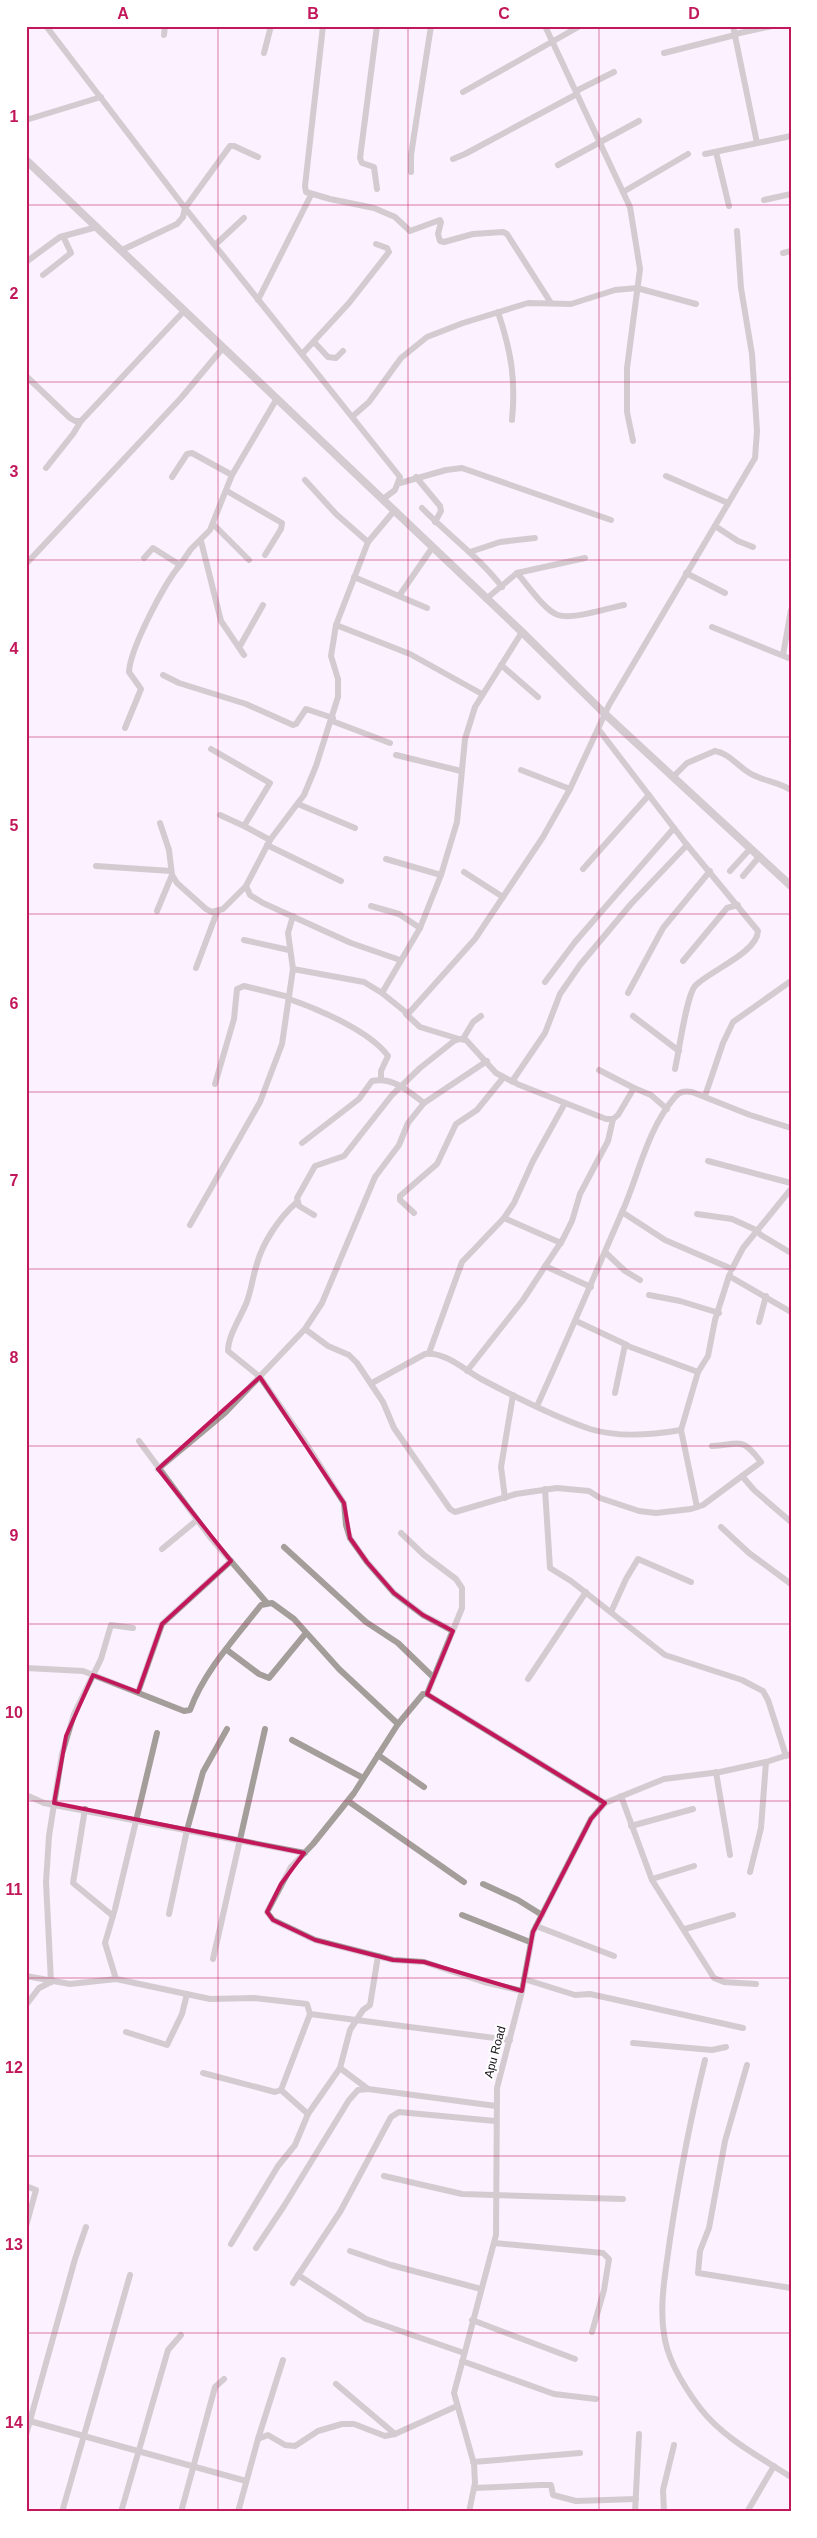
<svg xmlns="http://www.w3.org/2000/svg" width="817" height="2538" font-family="Arial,sans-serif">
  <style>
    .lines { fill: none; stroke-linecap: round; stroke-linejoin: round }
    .minor { stroke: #a49e9a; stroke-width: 6 }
    .tertiary { stroke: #a49e9a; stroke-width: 8 }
    .marked { fill: none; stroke: #c2185b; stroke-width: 4; stroke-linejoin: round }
    .grid { fill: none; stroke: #c2185b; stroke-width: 1; stroke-opacity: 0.55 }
    .labels { text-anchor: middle; stroke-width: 4.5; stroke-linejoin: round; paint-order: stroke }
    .street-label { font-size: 12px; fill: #171318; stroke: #fff }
    .neatline { fill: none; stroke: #c2185b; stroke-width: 2 }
    .grid-label { font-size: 16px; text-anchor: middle; font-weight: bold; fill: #c2185b }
  </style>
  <rect width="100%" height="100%" fill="#fcf1ff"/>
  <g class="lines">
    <g class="minor">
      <polyline points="46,26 185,208 400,477 395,490 383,499"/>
      <polyline points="323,26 305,186 306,192 330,199 374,208 395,217 410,231 440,220 441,222 438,234 440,241 444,242 473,234 503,232 507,234 551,303"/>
      <polyline points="545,26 630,207 640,269 627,368 627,412 633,441"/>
      <polyline points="733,26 757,143"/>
      <polyline points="735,34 772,26"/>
      <polyline points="164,35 165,26"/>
      <polyline points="264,53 271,26"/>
      <polyline points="664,53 735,35"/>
      <polyline points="576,91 614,72"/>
      <polyline points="463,92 580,26"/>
      <polyline points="26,120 101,97"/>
      <polyline points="716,152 729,206"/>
      <polyline points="705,154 791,136"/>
      <polyline points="453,159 465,154 577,94"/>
      <polyline points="558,165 639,121"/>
      <polyline points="411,172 411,155 431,26"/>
      <polyline points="377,189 374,167 362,163 360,158 377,26"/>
      <polyline points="623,192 688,154"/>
      <polyline points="764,200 791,194"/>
      <polyline points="215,245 244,218"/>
      <polyline points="122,250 177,224 183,217 185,208 230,146 234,146 258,157"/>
      <polyline points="783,253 791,251"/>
      <polyline points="26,262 60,237 97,227"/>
      <polyline points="43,275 71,253 63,236"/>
      <polyline points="258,300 311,195"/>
      <path d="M498,312c13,39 18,67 14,108"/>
      <polyline points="314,342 328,357 336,358 343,351"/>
      <polyline points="303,353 349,303 389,252 387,248 376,244"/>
      <polyline points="26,376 70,418 75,421 81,421 184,311"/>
      <polyline points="353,416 369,402 401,358 427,337 463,323 528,303 571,304 615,290 637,288 696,304"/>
      <polyline points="46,468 73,434 81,421"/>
      <polyline points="666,476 728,503"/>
      <polyline points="172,477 187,454 192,453 232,475"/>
      <polyline points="416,477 440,506 441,511 435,522"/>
      <polyline points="305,480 336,514 368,542"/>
      <polyline points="400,483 446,470 462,468 611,520"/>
      <polyline points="227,491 282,523 281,529 265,555"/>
      <path d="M422,508c26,27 57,49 80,79"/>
      <polyline points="394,511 368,542 336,625 331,656 338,679 338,697 316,766 304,795 270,840 246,886 250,895 263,903 351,943 400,960"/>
      <polyline points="213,524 249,560"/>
      <polyline points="715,526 738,541 753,547"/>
      <polyline points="201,541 221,621 244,655"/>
      <polyline points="470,552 500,542 535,538"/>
      <polyline points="144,558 153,548 180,565 191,549 210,530 232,475 276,400"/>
      <polyline points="26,564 181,398 222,349"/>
      <path d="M517,573c10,11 28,38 41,42 15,5 50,-7 66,-10"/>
      <polyline points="686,573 725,593"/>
      <polyline points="354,577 427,608"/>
      <polyline points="399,596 432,548"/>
      <polyline points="486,599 517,573 585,558"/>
      <polyline points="336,625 410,654 482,694"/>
      <polyline points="712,627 791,659"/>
      <polyline points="240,646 263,605"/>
      <polyline points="783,655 791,610"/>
      <polyline points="501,665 538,697"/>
      <polyline points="163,675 179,683 246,704 293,725 296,724 306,709 333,718"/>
      <polyline points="332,721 390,743"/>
      <path d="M125,728l16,-39 -12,-17c1,-23 35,-88 51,-107"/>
      <path d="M599,730l88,115 71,86c-1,22 -49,40 -63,55 -9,11 -16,66 -20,83"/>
      <polyline points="211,749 270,783 244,826 270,840"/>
      <polyline points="396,755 461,771"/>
      <polyline points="521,770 570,789"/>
      <path d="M674,776l13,-13 28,-12c13,2 22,14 33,21 13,9 29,9 43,18"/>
      <polyline points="298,804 355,828"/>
      <polyline points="220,815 244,826"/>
      <polyline points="160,823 169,850 172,875 177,883 206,909 212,912 223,909 246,886"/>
      <polyline points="267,845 341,881"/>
      <polyline points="386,859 441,875"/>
      <polyline points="96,866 171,871"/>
      <polyline points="583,869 649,795"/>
      <polyline points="730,871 750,849"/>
      <polyline points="464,872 503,897"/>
      <polyline points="743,876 759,857"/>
      <polyline points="371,906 399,914 420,928"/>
      <polyline points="157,911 172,875"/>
      <polyline points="293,916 288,933 293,969 364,982 382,993 408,1014 475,939 543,837 570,789 609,705 755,458 757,431 752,354 741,288 737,231"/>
      <polyline points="244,940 289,950"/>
      <polyline points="683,961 727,908 738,905"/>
      <polyline points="196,968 217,912"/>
      <polyline points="545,982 575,942 674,828"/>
      <polyline points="382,993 420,928 441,875 457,822 465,739 475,707 522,632"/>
      <polyline points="628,993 663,928 710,871"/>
      <path d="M289,999c29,10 81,32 99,57l-7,15v9"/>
      <polyline points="406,1014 420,1027 459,1039"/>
      <polyline points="633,1016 679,1051"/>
      <polyline points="463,1039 473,1022 481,1016"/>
      <polyline points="599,1070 634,1088"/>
      <polyline points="215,1084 234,1019 237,989 244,986 289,997"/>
      <polyline points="705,1096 723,1043 733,1022 791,981"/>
      <polyline points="667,1109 651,1095 634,1088 618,1115 613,1119 606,1119 517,1084 513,1080 545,1033 560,994 580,965 631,904 687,845"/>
      <path d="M302,1143l57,-44 13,-18c21,-4 35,9 52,22"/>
      <polyline points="708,1161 791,1183"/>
      <path d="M297,1202c-18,16 -35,41 -41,65 -4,13 -5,25 -10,37 -6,14 -18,32 -18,47l32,26 45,65 39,61 2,22 4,13 17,24 27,31 29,22 30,16"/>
      <polyline points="622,1212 665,1240 732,1269 743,1248 791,1189"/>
      <polyline points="414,1213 400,1200 400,1196 437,1164 456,1124 477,1110 503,1078"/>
      <polyline points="697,1214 732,1219 756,1230 761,1235 791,1253"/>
      <polyline points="314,1215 299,1206 297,1198 315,1166 344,1156 392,1095 420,1068 454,1041 459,1039 466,1040 496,1073 513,1082"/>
      <polyline points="504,1218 561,1243"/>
      <polyline points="190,1225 260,1102 282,1044 293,969"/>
      <polyline points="605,1252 625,1271 640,1280"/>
      <polyline points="545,1266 591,1287"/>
      <polyline points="730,1274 729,1276 791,1312"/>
      <polyline points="649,1295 680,1301 719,1313"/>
      <polyline points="576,1321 627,1345"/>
      <polyline points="759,1322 766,1296"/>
      <polyline points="305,1329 328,1346 349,1355 357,1363 383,1402 394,1428 450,1509 455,1512 516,1494 557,1488 589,1491 600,1498 639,1511 656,1513 691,1509 703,1505 742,1476 754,1490 791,1522"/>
      <polyline points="429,1353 462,1262 504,1218 514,1203 533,1161 565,1103"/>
      <polyline points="467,1371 523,1300 563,1239 572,1221 580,1194 608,1141 613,1119"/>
      <path d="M372,1383l53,-29c20,-3 41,17 58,26 34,18 71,37 107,49 29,9 62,6 91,1"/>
      <polyline points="615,1393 625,1345 698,1372"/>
      <path d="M537,1406c30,-65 57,-130 86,-196 16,-37 25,-82 52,-113 5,-6 10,-6 17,-5l58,23 41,13"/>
      <polyline points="139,1441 210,1537 267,1603"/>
      <path d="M712,1446c30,-2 30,-9 49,16l-19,14"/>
      <polyline points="158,1469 225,1413 305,1329 322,1303 375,1177 399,1145 408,1123 424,1103 487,1061"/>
      <polyline points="545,1489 550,1568 571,1581 665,1655 742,1680 763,1691 768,1700 786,1756"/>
      <polyline points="505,1498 501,1467 513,1395"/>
      <polyline points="697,1507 681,1430 698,1372 708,1356 715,1320 729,1276"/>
      <polyline points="721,1527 749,1553 791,1584"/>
      <polyline points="401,1533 424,1555 456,1579 462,1588 462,1608 427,1694"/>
      <polyline points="284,1547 366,1622 398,1643 433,1677"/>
      <polyline points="162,1549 197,1520"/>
      <polyline points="611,1612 626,1579 638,1559 691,1582"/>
      <polyline points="227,1650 259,1674 269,1678 306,1633"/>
      <path d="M26,1668l57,3 101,40 6,-1c14,-39 46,-73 71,-105l11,-2 22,16 45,50 59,55"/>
      <polyline points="528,1679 586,1592"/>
      <polyline points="138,1692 162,1624 231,1561"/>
      <polyline points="292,1740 363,1778"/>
      <polyline points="378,1755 424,1787"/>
      <polyline points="716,1772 730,1855"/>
      <polyline points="26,1795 44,1803 305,1853"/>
      <polyline points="621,1796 652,1880 714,1978 724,1982 756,1984"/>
      <polyline points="348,1801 464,1882"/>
      <polyline points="85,1809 73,1883 113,1916"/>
      <polyline points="631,1826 693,1809"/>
      <polyline points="750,1872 761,1828 766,1762"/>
      <polyline points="652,1879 694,1866"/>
      <polyline points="483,1884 518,1900 542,1915"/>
      <polyline points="169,1914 187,1830 203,1772 227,1729"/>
      <polyline points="462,1915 530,1942"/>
      <polyline points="536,1926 614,1956"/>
      <polyline points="685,1929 733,1915"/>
      <polyline points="213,1959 265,1729"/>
      <polyline points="26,1976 70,1984 116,1979 210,1999 254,1998 307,2004 310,2014 281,2090 275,2092 203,2073"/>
      <polyline points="116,1979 105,1943 115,1909 157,1733"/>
      <polyline points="524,1979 575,1995 590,1994 743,2028"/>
      <polyline points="51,1982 46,1882 49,1836 62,1754 74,1714 101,1659 111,1625 133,1628"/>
      <polyline points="522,1991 484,1982 424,1962 393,1960 315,1940 273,1920 267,1912 291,1867 313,1844 354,1793 398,1724 423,1694 427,1694 605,1803"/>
      <polyline points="26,2005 39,1988 51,1982"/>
      <polyline points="310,2014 510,2040"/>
      <polyline points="126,2032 167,2045 182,2014 187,1994"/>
      <polyline points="633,2043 712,2050 726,2047"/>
      <path d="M705,2060c-15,60 -26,119 -35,179 -4,31 -11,64 -6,95 3,25 21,54 36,74 23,30 60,49 91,69"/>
      <polyline points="747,2065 725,2141 709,2228 700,2251 698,2273 791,2288"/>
      <polyline points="340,2068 368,2089"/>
      <polyline points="281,2090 308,2114"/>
      <polyline points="384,2176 462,2194 623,2199"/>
      <polyline points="26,2186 36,2190 26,2226"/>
      <polyline points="494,2243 603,2253 609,2259 604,2290 592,2332"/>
      <polyline points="231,2244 278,2166 295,2145 308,2114 340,2068 350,2030 363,2010 370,2005 378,1956"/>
      <polyline points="256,2248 284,2206 349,2100 358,2090 368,2089 496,2106"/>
      <polyline points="350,2251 391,2265 481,2289"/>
      <polyline points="298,2275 366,2319 464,2353"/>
      <polyline points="293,2283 340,2212 391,2117 399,2112 495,2121"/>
      <polyline points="472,2320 575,2359"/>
      <polyline points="462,2361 554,2394 596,2399"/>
      <polyline points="336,2384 395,2434"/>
      <polyline points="26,2420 246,2481"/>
      <polyline points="26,2435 75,2259 86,2227"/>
      <polyline points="258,2439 268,2435 285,2445 295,2446 318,2431 342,2424 354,2424 385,2436 395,2434 457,2406"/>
      <polyline points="473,2462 580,2453"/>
      <polyline points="474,2488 541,2485 551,2485 553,2495 576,2501 636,2499"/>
      <polyline points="62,2512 130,2275"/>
      <polyline points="121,2512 168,2350 181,2335"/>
      <polyline points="181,2512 215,2387 224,2379"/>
      <polyline points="238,2512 258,2439 283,2360"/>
      <polyline points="469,2512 475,2483 474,2464 454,2393 496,2235 497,2088 522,1991 533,1932 591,1819 605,1803 664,1779 720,1772 766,1762 791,1754"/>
      <polyline points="635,2512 639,2434"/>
      <polyline points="664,2512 663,2490 674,2445"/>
      <polyline points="747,2512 774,2466"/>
    </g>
    <polyline class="tertiary" points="26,160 522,632 605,714 791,886"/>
  </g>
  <path d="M0 0H817V2538H0ZM260,1377l84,126 6,35 17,24 27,31 29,22 30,16 -26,63 178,109 -14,16 -58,113 -11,59 -98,-29 -31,-2 -78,-20 -42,-20 -6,-8 14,-28 23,-31 -250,-50 12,-67 27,-61 45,17 24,-68 69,-63 -73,-92z" fill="#fcf1ff" fill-opacity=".55" fill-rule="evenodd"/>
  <path class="marked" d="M260,1377l84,126 6,35 17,24 27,31 29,22 30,16 -26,63 178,109 -14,16 -58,113 -11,59 -98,-29 -31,-2 -78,-20 -42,-20 -6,-8 14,-28 23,-31 -250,-50 12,-67 27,-61 45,17 24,-68 69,-63 -73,-92z"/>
  <path class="grid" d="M218,26v2486M408,26v2486M599,26v2486M26,205h765M26,382h765M26,560h765M26,737h765M26,914h765M26,1092h765M26,1269h765M26,1446h765M26,1624h765M26,1801h765M26,1978h765M26,2156h765M26,2333h765"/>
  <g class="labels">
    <g class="street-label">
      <text transform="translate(495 2052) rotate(-75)" y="4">Apu Road</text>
    </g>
  </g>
  <rect width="817" height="2538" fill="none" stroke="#ffffff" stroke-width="55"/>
  <rect x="28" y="28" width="762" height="2482" class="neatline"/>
  <g class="grid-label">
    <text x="123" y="19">A</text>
    <text x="313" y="19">B</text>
    <text x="504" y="19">C</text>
    <text x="694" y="19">D</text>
    <text x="14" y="122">1</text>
    <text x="14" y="299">2</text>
    <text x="14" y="477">3</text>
    <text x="14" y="654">4</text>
    <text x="14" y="831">5</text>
    <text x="14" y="1009">6</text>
    <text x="14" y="1186">7</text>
    <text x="14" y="1363">8</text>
    <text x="14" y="1541">9</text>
    <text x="14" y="1718">10</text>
    <text x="14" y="1895">11</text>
    <text x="14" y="2073">12</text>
    <text x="14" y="2250">13</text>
    <text x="14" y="2428">14</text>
  </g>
</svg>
